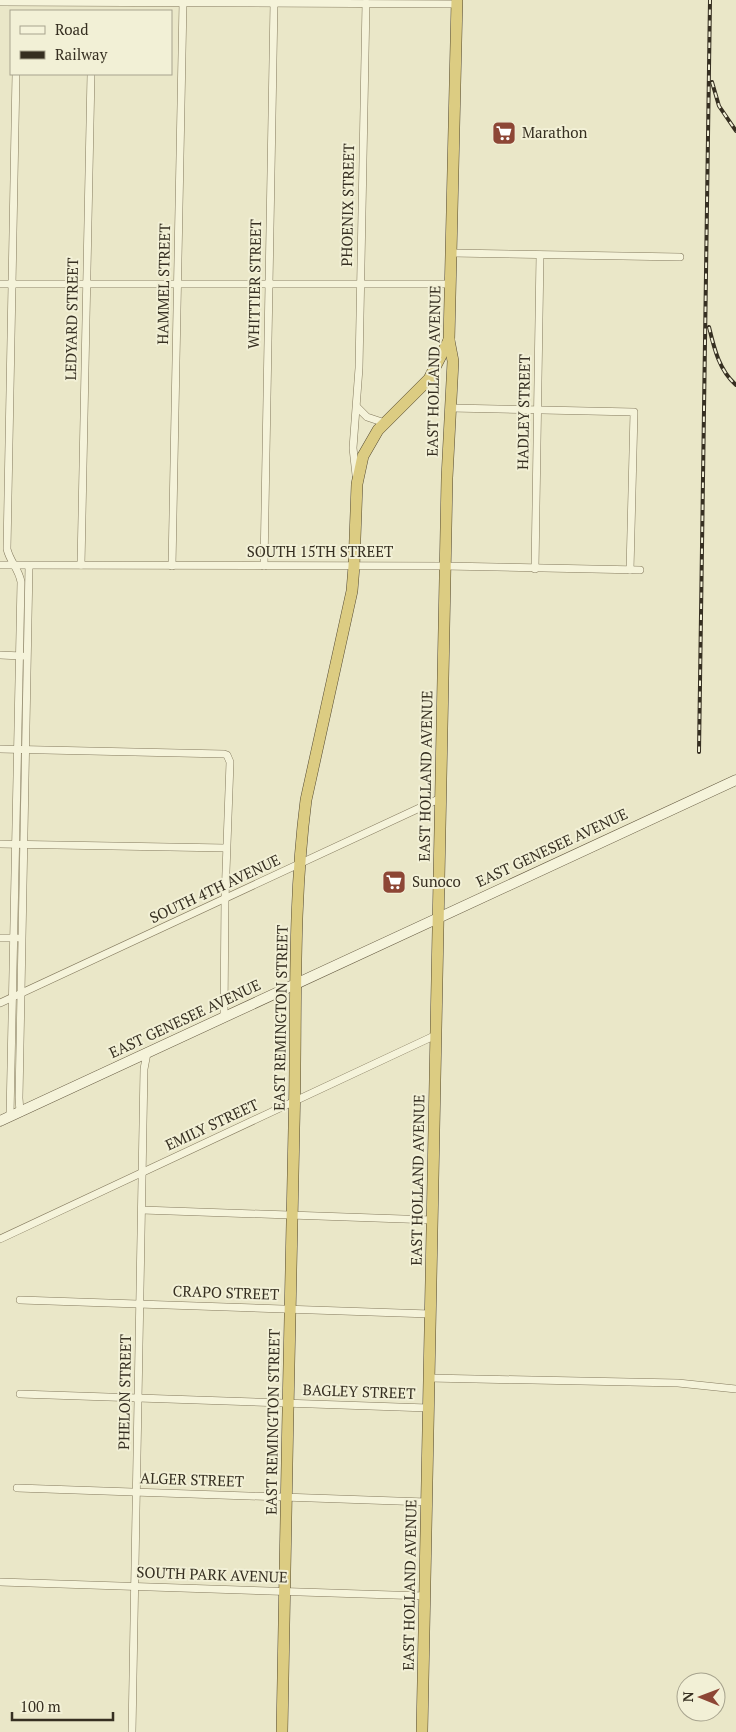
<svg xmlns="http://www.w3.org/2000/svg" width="736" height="1732" font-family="'PT Serif',serif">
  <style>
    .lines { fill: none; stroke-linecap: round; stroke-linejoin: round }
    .minor-casing { stroke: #847a5e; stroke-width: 8 }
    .secondary-casing { stroke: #665b42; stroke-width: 11 }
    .trunk-casing { stroke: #524832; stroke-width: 12 }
    .minor { stroke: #f5f3da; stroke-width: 7 }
    .secondary { stroke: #f5f3da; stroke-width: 10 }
    .trunk { stroke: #dccc82; stroke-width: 11 }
    .rail-casing { stroke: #362f21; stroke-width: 4 }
    .rail { stroke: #f2f0d6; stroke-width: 2; stroke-dasharray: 5.5; stroke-linecap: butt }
    .labels { text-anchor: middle; stroke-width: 4; stroke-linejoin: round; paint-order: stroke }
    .poi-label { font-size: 15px; fill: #362f21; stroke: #f2f0d6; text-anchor: start }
    .street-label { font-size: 15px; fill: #362f21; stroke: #f2f0d6 }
  </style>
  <rect width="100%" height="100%" fill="#eae7c8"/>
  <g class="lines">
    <g class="minor-casing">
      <g id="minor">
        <polyline points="0,2 457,4"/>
        <polyline points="452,253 680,257"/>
        <polyline points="0,284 451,284"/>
        <polyline points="357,407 367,417 385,423"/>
        <polyline points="451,408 634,412 630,570"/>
        <polyline points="356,475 353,448 359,368 366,3"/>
        <polyline points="0,565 445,566 640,570"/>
        <polyline points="81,565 91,74"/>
        <polyline points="172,566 183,2"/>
        <polyline points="264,566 274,3"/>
        <polyline points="535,569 540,255"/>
        <polyline points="0,655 22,656"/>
        <polyline points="0,749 224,754 227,755 230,762 225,899 224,1017"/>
        <polyline points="0,844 226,848"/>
        <polyline points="0,938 17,938"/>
        <polyline points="0,1003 441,798"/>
        <polyline points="20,1112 19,1098 29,566"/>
        <path d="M10,1116l11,-534c-2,-13 -11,-20 -14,-33l9,-475"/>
        <polyline points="142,1210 432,1220"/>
        <polyline points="0,1239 436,1035"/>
        <polyline points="20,1300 430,1314"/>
        <polyline points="429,1378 678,1383 736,1389"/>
        <polyline points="20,1394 428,1408"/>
        <polyline points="17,1488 426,1502"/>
        <polyline points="0,1582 424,1596"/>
        <polyline points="132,1732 144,1069 147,1053"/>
      </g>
    </g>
    <g class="secondary-casing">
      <polyline id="secondary" points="0,1121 736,780"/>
    </g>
    <g class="trunk-casing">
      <g id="trunk">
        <path d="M282,1732c4,-201 7,-403 12,-604 3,-110 -2,-219 12,-328l46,-209 2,-25 3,-82 6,-28 15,-26 51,-51 20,-39"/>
        <polyline points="422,1732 447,478 453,361 449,340 457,0"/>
      </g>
    </g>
    <use href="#minor" class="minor"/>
    <use href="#secondary" class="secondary"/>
    <use href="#trunk" class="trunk"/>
    <g class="rail-casing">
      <g id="rail">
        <polyline points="712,82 719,106 736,131"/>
        <path d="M709,327c5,21 10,43 27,58"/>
        <polyline points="699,752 710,0"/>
      </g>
    </g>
    <use href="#rail" class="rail"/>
  </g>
  <defs>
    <g id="supermarket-square" transform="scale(1.25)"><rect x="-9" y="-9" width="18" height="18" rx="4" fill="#8d4635" stroke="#f2f0d6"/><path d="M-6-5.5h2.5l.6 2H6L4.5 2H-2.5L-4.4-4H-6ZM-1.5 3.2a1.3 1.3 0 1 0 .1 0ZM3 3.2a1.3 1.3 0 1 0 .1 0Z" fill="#fff"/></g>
  </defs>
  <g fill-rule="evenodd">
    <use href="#supermarket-square" x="504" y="133"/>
    <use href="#supermarket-square" x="394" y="882"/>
  </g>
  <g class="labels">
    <g class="poi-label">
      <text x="522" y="138">Marathon</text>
      <text x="412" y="887">Sunoco</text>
    </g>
    <g class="street-label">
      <text transform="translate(348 205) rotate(-89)" y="5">PHOENIX STREET</text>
      <text transform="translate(164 284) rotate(-89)" y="5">HAMMEL STREET</text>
      <text transform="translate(255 284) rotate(-89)" y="5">WHITTIER STREET</text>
      <text transform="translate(72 319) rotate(-89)" y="5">LEDYARD STREET</text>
      <text transform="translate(434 371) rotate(-89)" y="5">EAST HOLLAND AVENUE</text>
      <text transform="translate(524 412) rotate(-89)" y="5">HADLEY STREET</text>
      <text x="320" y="557">SOUTH 15TH STREET</text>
      <text transform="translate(426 776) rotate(-89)" y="5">EAST HOLLAND AVENUE</text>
      <text transform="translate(552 848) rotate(-25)" y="5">EAST GENESEE AVENUE</text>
      <text transform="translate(215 889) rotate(-25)" y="5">SOUTH 4TH AVENUE</text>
      <text transform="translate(281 1018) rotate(-89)" y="5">EAST REMINGTON STREET</text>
      <text transform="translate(185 1019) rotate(-25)" y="5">EAST GENESEE AVENUE</text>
      <text transform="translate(212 1125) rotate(-25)" y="5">EMILY STREET</text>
      <text transform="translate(418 1180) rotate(-89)" y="5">EAST HOLLAND AVENUE</text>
      <text transform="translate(226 1293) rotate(2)" y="5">CRAPO STREET</text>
      <text transform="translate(125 1392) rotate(-89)" y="5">PHELON STREET</text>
      <text transform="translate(359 1392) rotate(2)" y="5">BAGLEY STREET</text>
      <text transform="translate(273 1422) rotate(-89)" y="5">EAST REMINGTON STREET</text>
      <text transform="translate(192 1480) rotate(2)" y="5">ALGER STREET</text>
      <text transform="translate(212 1575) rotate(2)" y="5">SOUTH PARK AVENUE</text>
      <text transform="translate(410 1585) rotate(-89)" y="5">EAST HOLLAND AVENUE</text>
    </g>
  </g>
  <rect x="10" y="10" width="162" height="65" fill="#f2f0d6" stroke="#a7a38e"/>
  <rect x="20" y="26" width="25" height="8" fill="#f5f3da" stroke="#a7a38e"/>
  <text x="55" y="35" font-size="15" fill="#362f21">Road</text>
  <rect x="20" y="51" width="25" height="8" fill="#362f21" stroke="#a7a38e"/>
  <text x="55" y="60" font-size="15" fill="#362f21">Railway</text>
  <g transform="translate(701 1697) rotate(271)"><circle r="24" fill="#f2f0d6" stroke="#a7a38e"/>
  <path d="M0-4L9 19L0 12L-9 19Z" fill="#8d4635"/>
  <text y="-8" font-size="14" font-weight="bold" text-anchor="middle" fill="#362f21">N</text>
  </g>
  <path d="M12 1712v8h101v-8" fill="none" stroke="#362f21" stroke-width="2.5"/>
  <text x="20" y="1712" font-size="15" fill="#362f21" stroke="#f2f0d6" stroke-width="4" paint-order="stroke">100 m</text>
</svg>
